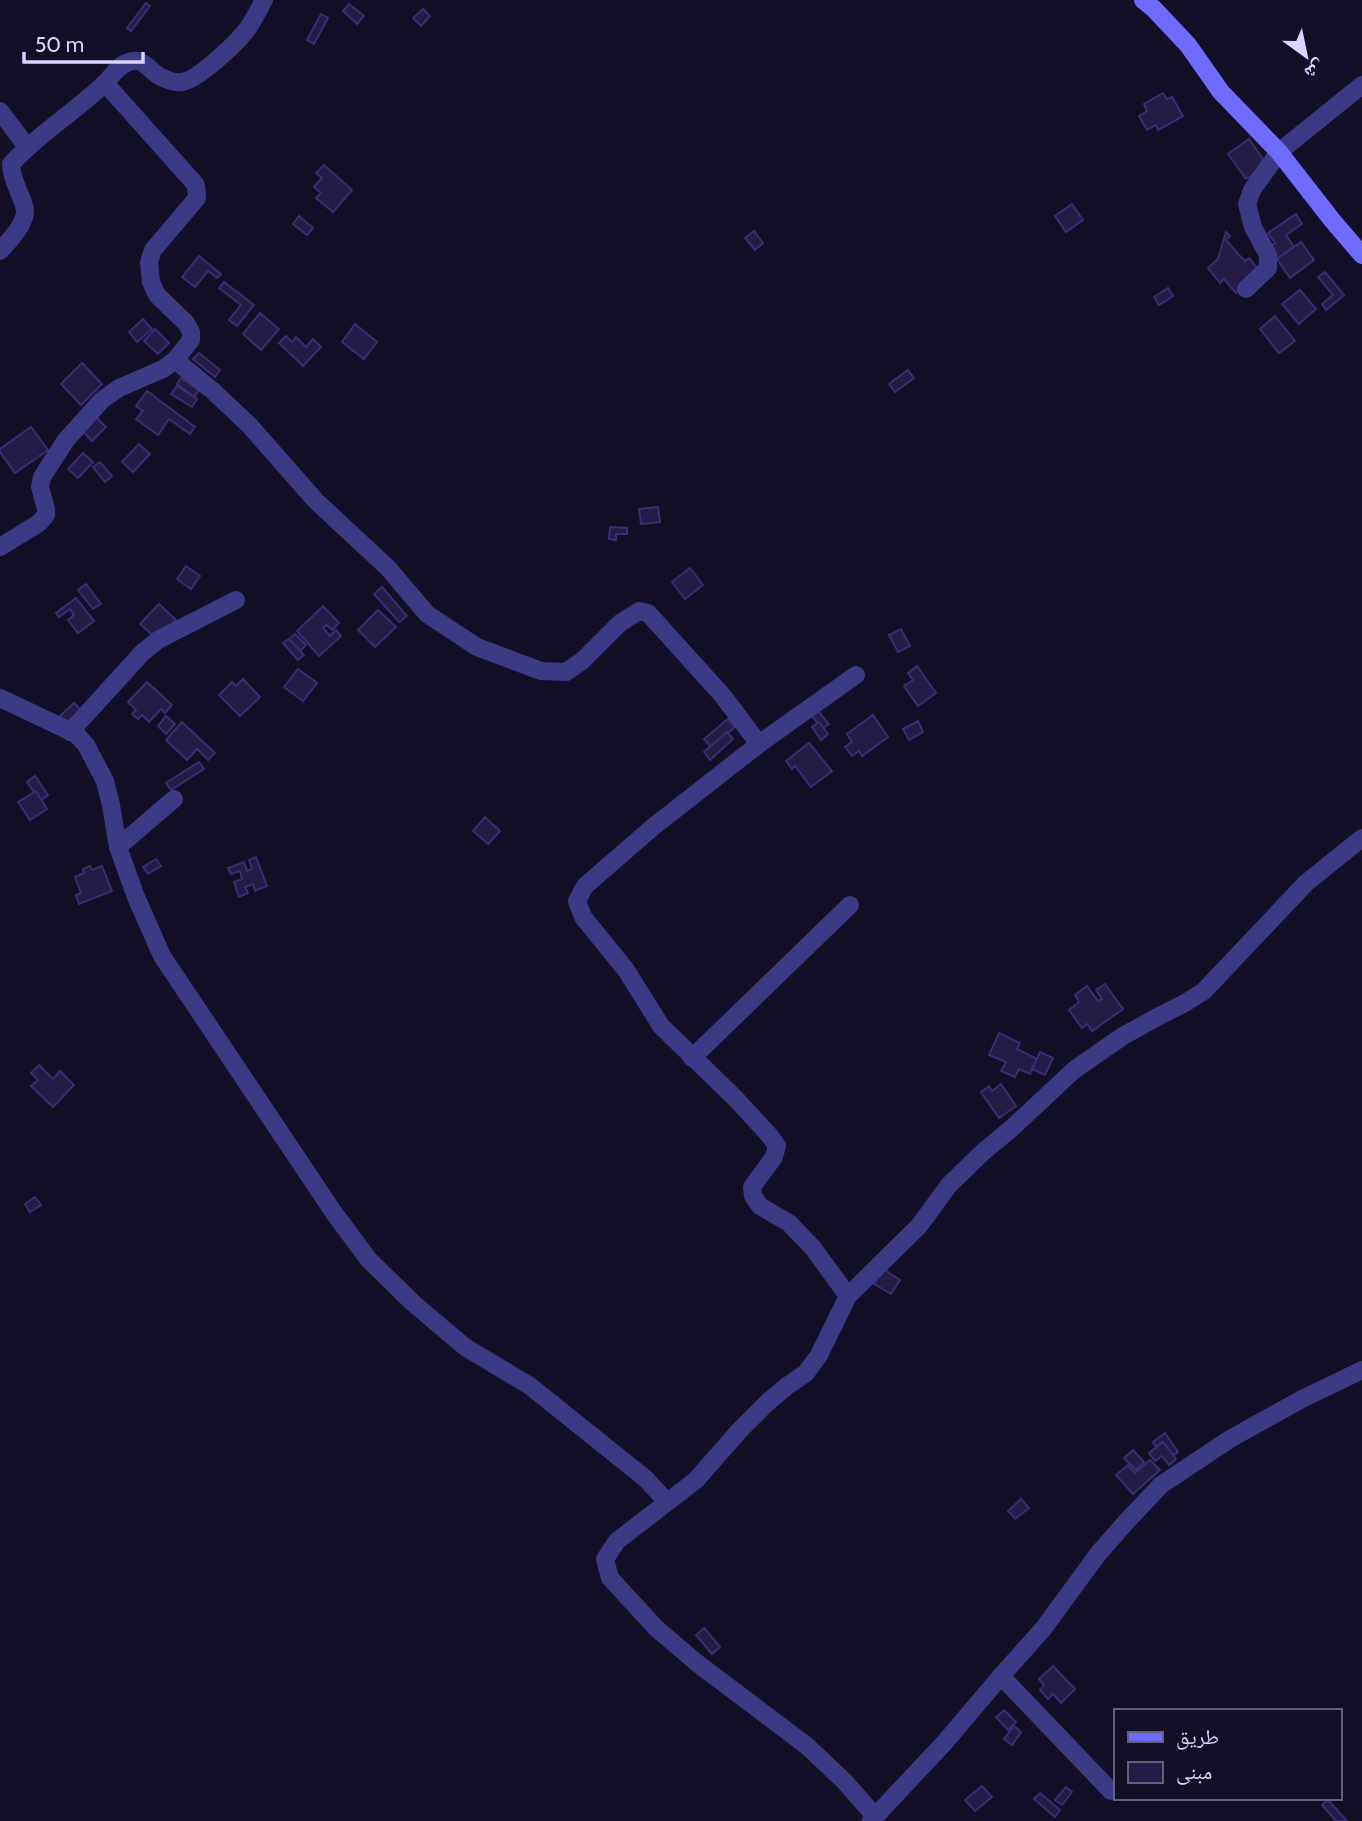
<svg xmlns="http://www.w3.org/2000/svg" width="1362" height="1821" font-family="Cabin,'Noto Naskh Arabic',sans-serif">
  <style>
    .building { fill: #241b47; stroke: #3b2d73; stroke-width: 2 }
    .lines { fill: none; stroke-linecap: round; stroke-linejoin: round }
    .street { stroke: #3d3a85; stroke-width: 18 }
    .secondary { stroke: #6f6bff; stroke-width: 18 }
  </style>
  <rect width="100%" height="100%" fill="#130f26"/>
  <g class="building">
    <polygon points="146,3 150,6 131,31 127,28"/>
    <polygon points="349,4 364,16 357,24 343,11"/>
    <polygon points="423,9 430,16 421,26 413,18"/>
    <polygon points="321,14 328,18 314,44 307,40"/>
    <polygon points="1163,93 1167,99 1172,97 1183,116 1158,130 1156,125 1147,130 1139,116 1147,111 1144,104"/>
    <polygon points="1249,139 1267,165 1246,179 1228,154"/>
    <polygon points="324,165 352,190 333,212 316,198 321,193 314,187 322,178 316,173"/>
    <polygon points="1072,204 1083,220 1066,232 1055,216"/>
    <polygon points="1296,214 1302,224 1286,235 1294,247 1271,263 1263,252 1275,243 1268,233"/>
    <polygon points="299,216 313,228 307,235 293,224"/>
    <polygon points="754,231 763,243 755,250 745,238"/>
    <polygon points="1226,232 1230,236 1226,240 1239,255 1245,261 1249,258 1264,276 1245,284 1236,293 1224,279 1220,283 1208,268 1218,259"/>
    <polygon points="1301,242 1314,260 1290,278 1277,259"/>
    <polygon points="199,256 221,274 217,278 208,271 195,287 182,277"/>
    <polygon points="1325,272 1344,295 1326,310 1322,304 1333,295 1318,277"/>
    <polygon points="224,282 254,305 237,326 229,320 241,305 219,288"/>
    <polygon points="1168,288 1173,296 1159,305 1154,297"/>
    <polygon points="1300,290 1316,309 1299,324 1282,304"/>
    <polygon points="260,313 279,329 261,350 243,334"/>
    <polygon points="1275,316 1295,341 1279,353 1260,329"/>
    <polygon points="143,319 152,329 137,342 129,332"/>
    <polygon points="355,324 377,342 364,359 342,342"/>
    <polygon points="155,329 169,343 158,354 144,341"/>
    <polygon points="286,336 292,342 296,337 306,347 313,339 321,347 303,366 279,343"/>
    <polygon points="199,353 220,370 215,377 193,359"/>
    <polygon points="82,363 102,384 81,405 61,384"/>
    <polygon points="908,370 914,378 895,392 889,384"/>
    <polygon points="181,378 199,390 194,397 177,384"/>
    <polygon points="177,386 197,399 192,407 171,394"/>
    <polygon points="147,391 195,427 190,434 169,419 158,435 136,419 143,411 136,406"/>
    <polygon points="93,414 106,427 92,441 80,428"/>
    <polygon points="31,427 48,450 15,473 0,452 0,449"/>
    <polygon points="139,444 150,454 133,472 122,462"/>
    <polygon points="83,453 93,462 78,478 68,469"/>
    <polygon points="100,462 112,476 105,482 93,467"/>
    <polygon points="658,507 660,522 641,524 639,509"/>
    <polygon points="610,527 627,528 627,534 616,534 616,540 609,539"/>
    <polygon points="186,566 200,576 191,589 177,579"/>
    <polygon points="690,568 703,585 685,599 672,582"/>
    <polygon points="86,584 101,604 93,609 78,590"/>
    <polygon points="382,587 407,616 399,622 374,594"/>
    <polygon points="76,598 94,621 78,633 68,620 74,615 70,609 59,617 56,613"/>
    <polygon points="159,604 176,620 158,640 140,624"/>
    <polygon points="323,606 339,623 332,630 327,625 323,628 330,636 336,630 341,636 319,656 297,631"/>
    <polygon points="378,610 396,627 375,647 358,630"/>
    <polygon points="901,629 910,646 898,652 889,635"/>
    <polygon points="295,634 306,645 299,652 288,640"/>
    <polygon points="289,639 304,655 298,660 283,643"/>
    <polygon points="917,666 936,693 918,706 904,686 913,680 908,673"/>
    <polygon points="298,669 317,683 303,701 284,687"/>
    <polygon points="243,679 260,697 240,716 219,695 232,682 236,686"/>
    <polygon points="147,682 172,705 165,713 161,709 149,722 142,715 138,719 132,714 136,710 128,702"/>
    <polygon points="74,703 87,717 73,730 60,716"/>
    <polygon points="818,711 829,724 822,729 812,716"/>
    <polygon points="873,715 888,737 862,756 859,751 852,756 845,747 852,742 847,734"/>
    <polygon points="166,716 175,724 166,734 158,726"/>
    <polygon points="728,719 735,727 711,747 704,739"/>
    <polygon points="918,721 923,732 909,740 903,729"/>
    <polygon points="182,722 215,753 208,760 197,749 187,760 166,740"/>
    <polygon points="819,722 828,734 821,740 812,727"/>
    <polygon points="727,732 733,739 710,760 704,752"/>
    <polygon points="809,743 832,771 811,787 795,766 792,769 786,761"/>
    <polygon points="199,762 204,769 171,790 166,783"/>
    <polygon points="35,776 48,795 40,801 27,782"/>
    <polygon points="36,791 47,809 30,820 18,802"/>
    <polygon points="485,817 500,831 488,844 473,831"/>
    <polygon points="256,857 267,886 255,891 253,884 245,887 248,893 239,897 234,882 242,879 240,871 231,874 228,868 244,862 247,871 252,869 249,860"/>
    <polygon points="156,859 161,866 148,874 143,867"/>
    <polygon points="90,866 92,870 102,866 112,891 79,904 76,895 81,893 75,877 84,873 83,869"/>
    <polygon points="1105,984 1123,1009 1092,1031 1087,1024 1082,1028 1069,1010 1079,1002 1075,995 1087,986 1098,1001 1102,999 1096,990"/>
    <polygon points="999,1033 1020,1043 1017,1049 1037,1059 1030,1074 1019,1069 1015,1077 1001,1071 1006,1062 989,1055"/>
    <polygon points="1040,1052 1053,1058 1045,1075 1032,1069"/>
    <polygon points="39,1065 53,1079 60,1071 74,1085 53,1107 31,1086 38,1080 31,1073"/>
    <polygon points="1001,1084 1016,1106 999,1118 981,1092 989,1086 992,1091"/>
    <polygon points="35,1197 41,1205 30,1212 25,1204"/>
    <polygon points="883,1269 900,1280 891,1294 874,1284"/>
    <polygon points="1165,1433 1178,1452 1171,1457 1161,1443 1156,1447 1153,1442"/>
    <polygon points="1163,1442 1176,1459 1169,1465 1162,1456 1155,1461 1149,1453"/>
    <polygon points="1133,1450 1144,1462 1136,1470 1124,1458"/>
    <polygon points="1150,1460 1160,1470 1133,1494 1116,1475 1128,1465 1135,1473"/>
    <polygon points="1021,1499 1029,1508 1015,1519 1008,1511"/>
    <polygon points="704,1628 720,1647 712,1654 696,1635"/>
    <polygon points="1053,1666 1075,1689 1061,1703 1053,1694 1048,1699 1040,1690 1044,1685 1039,1679"/>
    <polygon points="1004,1710 1016,1722 1008,1730 996,1717"/>
    <polygon points="1014,1726 1021,1732 1012,1745 1004,1739"/>
    <polygon points="982,1786 992,1797 975,1811 965,1800"/>
    <polygon points="1066,1787 1072,1792 1062,1805 1055,1800"/>
    <polygon points="1040,1793 1060,1810 1055,1817 1034,1799"/>
    <polygon points="1328,1800 1347,1821 1336,1821 1322,1805"/>
  </g>
  <g class="lines">
    <g class="street">
      <polyline points="0,111 27,147"/>
      <path d="M0,251c9,-10 23,-24 25,-38 1,-12 -14,-31 -14,-49 28,-31 64,-52 94,-81 8,-8 13,-18 24,-21 14,-6 21,10 32,15 6,3 14,6 21,5 16,-2 56,-40 66,-54 6,-9 11,-19 16,-28"/>
      <polyline points="1246,289 1268,268 1268,255 1253,227 1247,204 1252,190 1279,152 1362,85"/>
      <polyline points="175,360 213,391 250,426 316,501 388,568 427,614 477,647 541,671 566,672 582,661 620,623 639,611 648,613 723,696 759,744"/>
      <polyline points="0,547 39,523 46,515 46,509 40,487 42,477 66,440 102,400 119,388 163,369 175,360 191,340 191,332 186,323 157,295 151,282 149,262 153,250 197,198 196,185 105,83"/>
      <polyline points="0,698 76,734 86,745 105,781 111,805 118,847 136,897 162,956 334,1213 369,1260 413,1303 465,1347 530,1386 646,1479 667,1502"/>
      <polyline points="70,732 142,653 158,640 236,600"/>
      <polyline points="118,847 174,799"/>
      <polyline points="692,1058 850,905"/>
      <polyline points="848,1296 813,1248 789,1223 760,1206 753,1196 752,1187 774,1157 777,1146 770,1136 736,1099 661,1026 626,970 583,917 577,901 585,886 653,827 759,744 856,675"/>
      <polyline points="1001,1676 1111,1791"/>
      <polyline points="875,1816 844,1781 807,1746 697,1663 656,1628 610,1578 605,1559 617,1541 696,1480 739,1431 768,1402 787,1386 806,1373 819,1355 848,1296 919,1226 949,1185 983,1152 1012,1128 1074,1070 1123,1036 1161,1015 1185,1003 1204,991 1306,883 1362,838"/>
      <polyline points="871,1821 945,1742 1001,1676 1043,1629 1098,1554 1126,1522 1161,1485 1230,1439 1302,1399 1362,1370"/>
    </g>
    <polyline class="secondary" points="1143,0 1154,9 1188,45 1221,92 1279,152 1332,220 1362,255"/>
  </g>
  <rect x="1114" y="1709" width="228" height="91" fill="#130f26" stroke="#625e7d" stroke-width="2"/>
  <rect x="1128" y="1732" width="35" height="10" fill="#6f6bff" stroke="#625e7d" stroke-width="2"/>
  <text x="1176" y="1744" font-size="21" fill="#d9d4ff">طريق</text>
  <rect x="1128" y="1762" width="35" height="21" fill="#241b47" stroke="#625e7d" stroke-width="2"/>
  <text x="1176" y="1779" font-size="21" fill="#d9d4ff">مبنى</text>
  <g transform="translate(1306 56) rotate(147)" stroke="#130f26" stroke-width="5" paint-order="stroke">
  <path d="M0-5L12 26L0 18L-12 26Z" fill="#d9d4ff"/>
  <text y="-10" font-size="19" font-weight="bold" text-anchor="middle" fill="#d9d4ff">ش</text>
  </g>
  <path d="M24 52v10h119v-10" fill="none" stroke="#d9d4ff" stroke-width="3.5"/>
  <text x="35" y="52" font-size="21" fill="#d9d4ff" stroke="#130f26" stroke-width="5" paint-order="stroke">50 m</text>
</svg>
